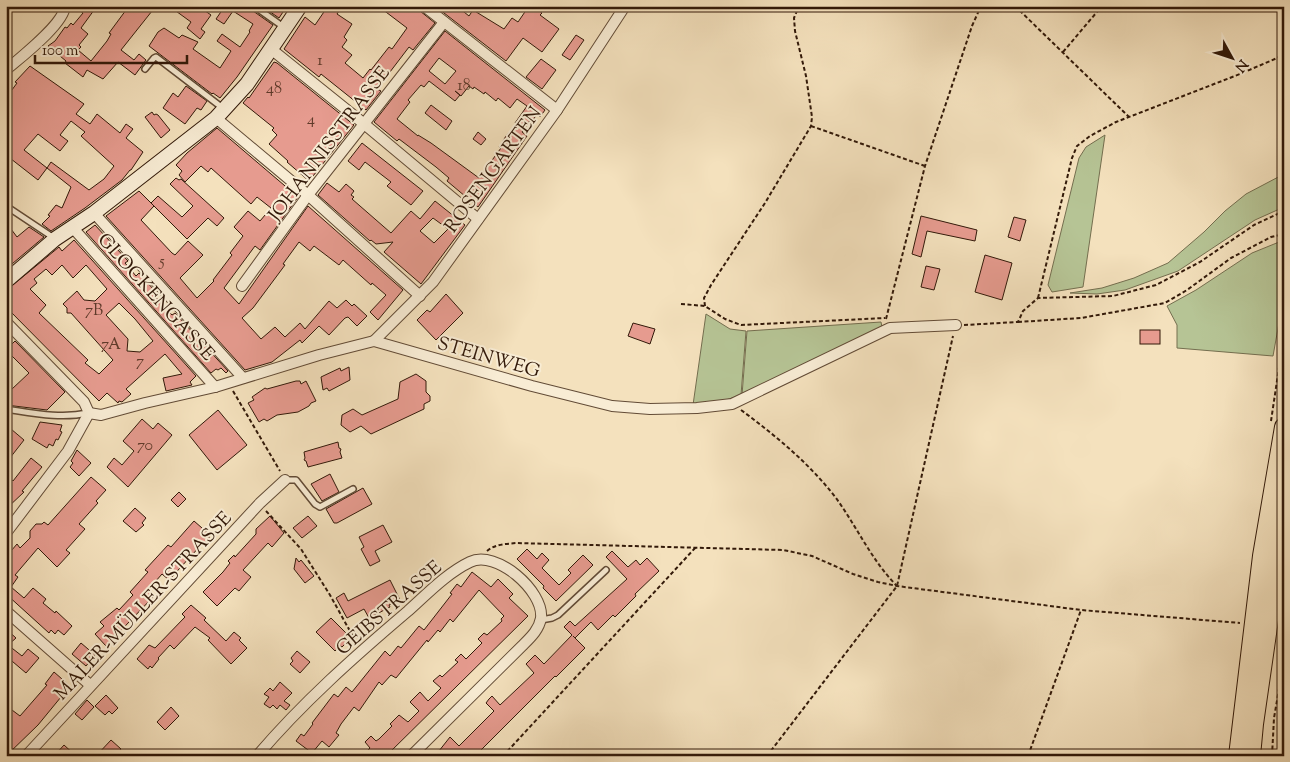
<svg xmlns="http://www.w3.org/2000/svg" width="1290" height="762" font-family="'Sorts Mill Goudy',serif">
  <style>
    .green { fill: #b6c495; stroke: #746e4f }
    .building { fill: #e69b8f; stroke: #321909; fill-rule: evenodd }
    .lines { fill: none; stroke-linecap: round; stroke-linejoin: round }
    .lane-casing { stroke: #624b36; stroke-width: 8 }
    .street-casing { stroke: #624b36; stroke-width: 12 }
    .secondary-casing { stroke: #321909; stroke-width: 16 }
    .highway-casing { stroke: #321909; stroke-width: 20 }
    .path { stroke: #321909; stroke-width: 2; stroke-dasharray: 4 2.5; stroke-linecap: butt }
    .lane { stroke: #f8ecd4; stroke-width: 5 }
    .street { stroke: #f8ecd4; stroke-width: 10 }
    .secondary { stroke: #f8ecd4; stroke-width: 14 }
    .highway { stroke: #f4e1bd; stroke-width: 18 }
    .labels { text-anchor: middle; stroke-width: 4; stroke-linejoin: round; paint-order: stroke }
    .number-label { font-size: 16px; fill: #5f3a2a }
    .street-label { font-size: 19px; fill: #321909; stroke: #f8ecd4 }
  </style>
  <rect width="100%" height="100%" fill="#f4e1bd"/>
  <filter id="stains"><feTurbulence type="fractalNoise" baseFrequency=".004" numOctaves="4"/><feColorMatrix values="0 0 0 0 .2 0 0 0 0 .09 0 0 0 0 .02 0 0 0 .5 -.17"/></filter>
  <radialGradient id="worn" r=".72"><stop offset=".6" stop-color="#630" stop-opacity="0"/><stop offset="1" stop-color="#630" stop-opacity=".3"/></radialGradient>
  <g class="green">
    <polygon points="1105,135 1083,287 1052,292 1048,285 1079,158 1086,147"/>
    <polygon points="1284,174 1284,207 1255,220 1178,271 1125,290 1097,294 1070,293 1102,288 1134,278 1168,263 1204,232 1225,211 1246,194"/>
    <polygon points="1284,240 1284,295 1273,356 1177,348 1177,325 1167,306 1196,290 1252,253"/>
    <polygon points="706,314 730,329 746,331 741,395 723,401 693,405"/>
    <polygon points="881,322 882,327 742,395 747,331"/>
  </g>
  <g class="building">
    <polygon points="74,6 97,6 81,28 88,34 79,45 81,47 78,50 91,61 107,41 111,34 109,33 129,6 156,6 121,50 134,60 139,54 146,60 135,75 118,62 103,79 87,70 83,77 65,63 66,61 48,46 55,41 65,27 67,28 71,23 73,25 83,13"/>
    <polygon points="169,6 198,6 211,15 201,29 205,32 200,39 187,28 191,22"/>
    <polygon points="225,6 246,6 273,25 237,77 220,98 213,93 212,94 149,46 158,32 164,28 179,38 182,35 198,42 193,49 220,68 231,51 217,41 222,34 240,47 250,32 249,31 253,24 233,11 224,24 216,19"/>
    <polygon points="268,6 287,6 279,18 266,9"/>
    <polygon points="328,6 342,6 337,14 352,24 344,37 347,40 342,47 352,55 345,63 363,78 370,69 371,70 389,47 392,49 407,28 378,6 417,6 420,11 435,23 413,50 409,47 377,89 381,91 366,110 321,74 319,77 284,49 305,17 315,25"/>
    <polygon points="435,6 450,6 457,11 459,8 469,16 473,10 504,29 512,18 518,22 529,6 533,6 542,13 540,15 559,29 542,52 523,38 506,61"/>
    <path d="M445,31l100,79 -5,7 -3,-3 -4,6 -2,-1 -9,13 5,4 -49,71 -31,-26 2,-3 -13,-11 -37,-28 -2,2 -23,-19zM439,58l17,13 -11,13 -16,-13zM429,81l26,20 5,-6 -5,-4 6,5 8,-10 4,3 1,-2 10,7 1,-2 11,9 2,-3 12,10 7,-9 10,7 -12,17 1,1 -10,12 -7,11 2,1 -22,30 -48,-35 -13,-8v1l-21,-17 13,-17 -2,-2 13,-15 3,2z"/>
    <polygon points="576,35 584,40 570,60 562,55"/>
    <polygon points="541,59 556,70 542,89 526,77"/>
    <polygon points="274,62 277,63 354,125 309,181 287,162 288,161 269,144 277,135 272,130 274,128 243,103 248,97 249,98"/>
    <path d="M30,66l54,38 -8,10 14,10 7,-10 23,19 6,-9 7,5 -7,9 17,14 -12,18h-1l-8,10 -37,28 -34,23 -9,-7 8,-8 -2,-1 8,-10 6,3 9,-21 -24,-19 -9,12 -32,-25v-57l11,-15 -2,-1zM71,121l14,11 -4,4 33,30 -10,13 -15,11 -38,-28 -4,6 -23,-18 14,-16 22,17 8,-10 -8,-6z"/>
    <polygon points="186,86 207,101 201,110 197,108 185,124 163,108 173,93 178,97"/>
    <polygon points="431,105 452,121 446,130 425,113"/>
    <polygon points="152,112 154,115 156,114 158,115 170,130 161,138 145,117"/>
    <polygon points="217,128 298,197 260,250 255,246 224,288 239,304 308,206 403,290 378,320 370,312 386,295 372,283 371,285 343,260 339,265 314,246 310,251 299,242 283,264 285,265 253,308 242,318 261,339 275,327 285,337 300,323 305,329 329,301 337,308 346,300 352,306 354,304 367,316 357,326 348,317 345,318 329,335 319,326 302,343 300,340 272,362 245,370 106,216 139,191 154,206 141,220 172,253 175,255 188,241 203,255 180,278 197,298 214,281 213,280 232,255 230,253 243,236 234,227 248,211 260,221 271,208 257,197 251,204 211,168 208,172 201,166 185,182 179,175 182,171 176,165 187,153"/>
    <polygon points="478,132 486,139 481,145 473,139"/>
    <polygon points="362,143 423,191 411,205 387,186 391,182 365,162 359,170 348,161"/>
    <polygon points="176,178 179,180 181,179 224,218 217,226 208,218 187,239 151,203 158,196 182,217 193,206 170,184"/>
    <path d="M327,183l12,9 7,-8 8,7 -3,4 3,2 -2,2 39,34 20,-22 9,8 15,-18 30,24 -44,59 -37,-32 9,-10 -17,2 -5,-4 -1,1 -52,-46zM433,218l15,11 -14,14 -14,-12z"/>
    <polygon points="921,216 977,230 975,241 927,231 921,257 912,254"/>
    <polygon points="1014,217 1026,220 1020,241 1008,237"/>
    <polygon points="95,225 128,261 125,263 136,276 139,273 154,290 152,292 159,301 172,315 175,313 228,371 226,373 221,368 218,370 216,369 211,373 86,232"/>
    <polygon points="29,227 44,237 6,269 6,236 11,229 17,237"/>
    <path d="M74,240l122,136 -6,6 2,3 -26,6 -3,-13 19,-4 -17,-20 -39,35 5,5 -9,8 -3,-1 -1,2 -11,-10 -8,8 -93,-94v-16l2,-2 51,-42 3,4zM62,265l11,13 13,-13 21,24 -12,12 -11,-1 -7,-9 -14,13 4,4v5h4l42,47 -14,14 -14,-11 3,-3 -49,-47 7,-8 -16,-16 7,-6 -3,-4 12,-10 6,6zM119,303l16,16 18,22 -13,11 -13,-1 1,-12 -22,-24z"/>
    <polygon points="985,255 1012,263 1002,300 975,292"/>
    <polygon points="926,266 940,269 934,290 921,287"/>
    <polygon points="446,294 463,313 436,340 417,320 427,310 430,312"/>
    <polygon points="633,323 655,329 650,344 628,336"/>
    <rect x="1140" y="330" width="20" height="14"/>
    <polygon points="15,341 65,392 47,410 6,405 6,384 12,389 29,373 6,350"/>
    <polygon points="349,367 350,380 329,391 327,388 323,390 321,377 340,368 341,371"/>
    <polygon points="416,374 426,381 426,392 430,396 430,401 424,404 424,409 371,434 361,426 350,432 341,425 342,415 353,409 362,415 398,399 400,382"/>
    <polygon points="296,381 300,381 301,384 306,381 316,401 311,403 309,406 298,412 277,415 267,421 264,419 259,422 248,403 254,400 252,397 265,388 267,389"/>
    <polygon points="218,410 247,445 217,470 189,435"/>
    <polygon points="142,419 153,429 158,423 172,435 128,487 107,467 114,458 122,465 134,451 123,441"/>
    <polygon points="40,422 62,425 60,431 62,432 58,440 56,439 53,446 49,444 47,448 32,439"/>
    <polygon points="11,429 24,440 6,463 6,435"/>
    <polygon points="338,442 339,448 341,449 340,452 342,458 308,467 306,461 304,460 305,458 304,452"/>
    <polygon points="77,450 91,463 79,476 70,467 73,463 71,461"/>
    <polygon points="31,458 42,467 22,491 24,492 6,509 6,474 13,481"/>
    <polygon points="330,474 339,492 322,501 311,484"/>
    <polygon points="91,477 106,490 96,501 98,503 79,524 85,529 66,550 70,553 57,567 38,548 15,575 18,577 11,587 24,598 33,588 46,599 43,603 55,613 56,611 72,626 64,635 58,630 55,634 51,630 49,633 6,594 6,553 9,550 11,551 17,544 20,548 30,538 30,531 36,524 42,524 44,522 48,525"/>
    <polygon points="363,488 372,504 337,523 334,523 326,509"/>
    <polygon points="179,492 186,499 178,507 171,500"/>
    <polygon points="135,508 146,518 142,523 144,525 136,532 123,521"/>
    <polygon points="270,516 284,533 272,547 268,543 243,570 251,577 239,591 235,588 217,606 203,592 223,572 230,563 228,561 234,555 235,557 256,534 256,529"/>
    <polygon points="308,516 317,526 302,538 293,528"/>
    <polygon points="194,521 210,535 208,540 203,546 202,544 169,580 162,574 148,590 154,596 106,646 95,634 104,626 100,622 117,608 119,610 133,595 130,592 148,572 145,570 168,545 171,547"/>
    <polygon points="383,525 392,542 375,551 380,561 370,566 361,549 364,547 359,537"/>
    <polygon points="527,549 537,559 542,553 549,560 542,568 559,585 571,573 568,570 583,555 593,565 556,601 543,588 544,586 517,559"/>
    <polygon points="612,551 628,567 636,560 640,565 647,558 659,571 635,594 636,596 615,617 613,615 598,630 591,622 575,638 573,636 585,648 556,677 555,676 475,756 435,756 450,737 459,746 494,711 486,703 489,699 492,696 500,705 534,673 526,664 535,655 544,664 572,635 564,627 570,621 575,626 627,579 606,557"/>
    <polygon points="296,558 299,562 301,560 314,576 305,583 294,569"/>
    <polygon points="472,572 491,587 498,579 513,594 509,598 528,616 386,756 362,756 370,748 365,742 371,736 376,741 379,739 392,726 390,724 399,715 408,722 419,711 410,702 420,692 428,701 441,688 433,681 440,675 442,677 458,662 455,660 461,654 466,659 482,643 478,639 484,633 487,635 502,621 501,619 504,616 479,590 453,622 450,619 440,632 438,630 428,642 427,640 396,678 391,675 382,685 379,682 359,711 354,707 341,724 336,733 339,735 329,747 322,741 312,753 296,741 301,734 304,736 313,724 312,723 334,694 338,697 346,687 352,692 385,651 390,656 398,646 401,648 419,626 424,630 452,594 450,593 457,584 461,587"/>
    <polygon points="390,580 400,600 389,605 390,607 369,618 364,609 347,618 336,598 344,593 348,601"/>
    <polygon points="191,605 206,618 204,620 226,641 234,632 241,638 239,640 247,648 231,664 208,640 210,638 195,627 174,649 170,645 158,658 159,659 152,668 150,666 148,669 137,659 149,645 155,648 185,617 182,614"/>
    <polygon points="331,618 351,638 342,647 340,646 335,651 316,632"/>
    <polygon points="6,629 16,638 8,645 22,656 28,649 39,658 26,673 6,656"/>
    <polygon points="81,643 95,655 86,666 72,654"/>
    <polygon points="297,651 310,662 300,673 290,664 293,661 291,658"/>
    <polygon points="54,672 70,686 38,725 6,756 6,717 12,710 20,716 47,685 45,684"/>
    <polygon points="280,682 292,693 284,701 290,705 286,710 280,705 277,709 273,705 270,708 264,704 269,697 264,694 270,688 273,691"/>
    <polygon points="106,695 118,708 112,714 109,711 105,715 95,706"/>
    <polygon points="87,700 94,707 82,720 75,714"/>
    <polygon points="171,707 179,716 165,730 157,722"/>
    <polygon points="111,740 121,749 115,756 96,756"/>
    <polygon points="64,745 76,756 54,756"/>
  </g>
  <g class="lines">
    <g class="lane-casing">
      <g id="lane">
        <polyline points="254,6 285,28"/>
        <polyline points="145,69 154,58 156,57 224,109"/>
        <polyline points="6,206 54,238"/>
        <path d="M6,409c27,4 55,10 82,4"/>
        <polyline points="285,480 296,480 315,504 320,507 353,489"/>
        <polyline points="541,620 552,618 558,615 606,570"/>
      </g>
    </g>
    <g class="street-casing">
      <g id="street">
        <polyline points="424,6 557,110"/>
        <polyline points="271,49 363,123 478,219"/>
        <path d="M6,70c15,-13 58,-46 59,-64"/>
        <polyline points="216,118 308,195 420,296"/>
        <polyline points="94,213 243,378"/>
        <polyline points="73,228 215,387"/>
        <polyline points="242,286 308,195 444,22"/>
        <polyline points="6,322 84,402 89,413 68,451 6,533"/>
        <polyline points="374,341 433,282 557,110 625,6"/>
        <polyline points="89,413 101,415 145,403 215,387 319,355 374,341 532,386 612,406 650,409 697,408 732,404 890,328 956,325"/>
        <polyline points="6,611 90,685"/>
        <polyline points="26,756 260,503 285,480"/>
        <path d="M257,756c45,-53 98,-100 151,-145 19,-17 39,-38 62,-49 26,-13 74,29 71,56 -2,12 -11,20 -19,28l-111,110"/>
      </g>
    </g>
    <g class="secondary-casing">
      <polyline id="secondary" points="6,281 55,239 94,213 216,118 247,84 300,6"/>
    </g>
    <g class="highway-casing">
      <g id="highway">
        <polyline points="1238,756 1262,556 1284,427"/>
        <polyline points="1251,756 1254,724 1284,515"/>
      </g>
    </g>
    <g class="path">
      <polyline points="1015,6 1129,117"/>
      <polyline points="1063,52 1102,6"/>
      <polyline points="811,126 925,166"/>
      <polyline points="1038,298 1072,158 1077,146 1090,136 1116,122 1240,74 1284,55"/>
      <polyline points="681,304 705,306 725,319 741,325 885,318"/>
      <polyline points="705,306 704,298 711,285 765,203 811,126 812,117 806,76 795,31 794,18 799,6"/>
      <polyline points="886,319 925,166 972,26 981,6"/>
      <polyline points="1018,322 1081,318 1165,303 1187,290 1231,258 1271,237 1284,234"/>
      <polyline points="964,325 1018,322 1023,311 1038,298 1113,296 1156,285 1200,262 1254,225 1284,211"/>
      <polyline points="233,391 280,471"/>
      <path d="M741,410c35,26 68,53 95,88 21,29 36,63 61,88"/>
      <polyline points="1271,421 1284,334"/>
      <polyline points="266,511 301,549 330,595 356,642"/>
      <path d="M487,551c8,-7 19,-7 29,-8l267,7 29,6 41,18 25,8 19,4 184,24 159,13"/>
      <polyline points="503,756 696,547"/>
      <polyline points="767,756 897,586 953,336"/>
      <polyline points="1028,756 1081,610"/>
      <polyline points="1272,756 1274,718 1284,660"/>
    </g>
    <use href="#lane" class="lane"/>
    <use href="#street" class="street"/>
    <use href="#secondary" class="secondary"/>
    <use href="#highway" class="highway"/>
  </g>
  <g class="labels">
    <g class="number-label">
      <text x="320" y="65">1</text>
      <text x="464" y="90">18</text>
      <text x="274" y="93">48</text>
      <text x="311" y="124">4</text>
      <text x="162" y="266">5</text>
      <text x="94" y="315">7B</text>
      <text x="111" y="349">7A</text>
      <text x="140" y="366">7</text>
      <text x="145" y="450">70</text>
    </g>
    <g class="street-label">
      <text transform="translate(328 143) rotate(-53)" y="7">JOHANNISSTRASSE</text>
      <text transform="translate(492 169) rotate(-54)" y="7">ROSENGARTEN</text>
      <text transform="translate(157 296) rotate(48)" y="7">GLOCKENGASSE</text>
      <text transform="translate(489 356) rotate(16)" y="7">STEINWEG</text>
      <text transform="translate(142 605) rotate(-47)" y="7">MALER-MÜLLER-STRASSE</text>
      <text transform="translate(388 607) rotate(-41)" y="7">GEIBSTRASSE</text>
    </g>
  </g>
  <rect width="1290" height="762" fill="none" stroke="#f4e1bd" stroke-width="25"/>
  <rect x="8" y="8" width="1275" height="747" fill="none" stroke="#321909" stroke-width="2.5"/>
  <rect x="12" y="12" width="1265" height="737" fill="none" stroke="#321909"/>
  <g transform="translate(1232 58) rotate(130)" stroke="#f8ecd4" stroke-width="4" paint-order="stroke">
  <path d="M0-4L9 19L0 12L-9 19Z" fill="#321909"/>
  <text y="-8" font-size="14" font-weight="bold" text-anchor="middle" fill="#321909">N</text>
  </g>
  <path d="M35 55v8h152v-8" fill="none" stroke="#321909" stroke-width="2.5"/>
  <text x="42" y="55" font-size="15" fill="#321909" stroke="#f8ecd4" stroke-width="4" paint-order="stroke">100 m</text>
  <rect width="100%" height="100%" filter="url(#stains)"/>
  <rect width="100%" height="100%" fill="url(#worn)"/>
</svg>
